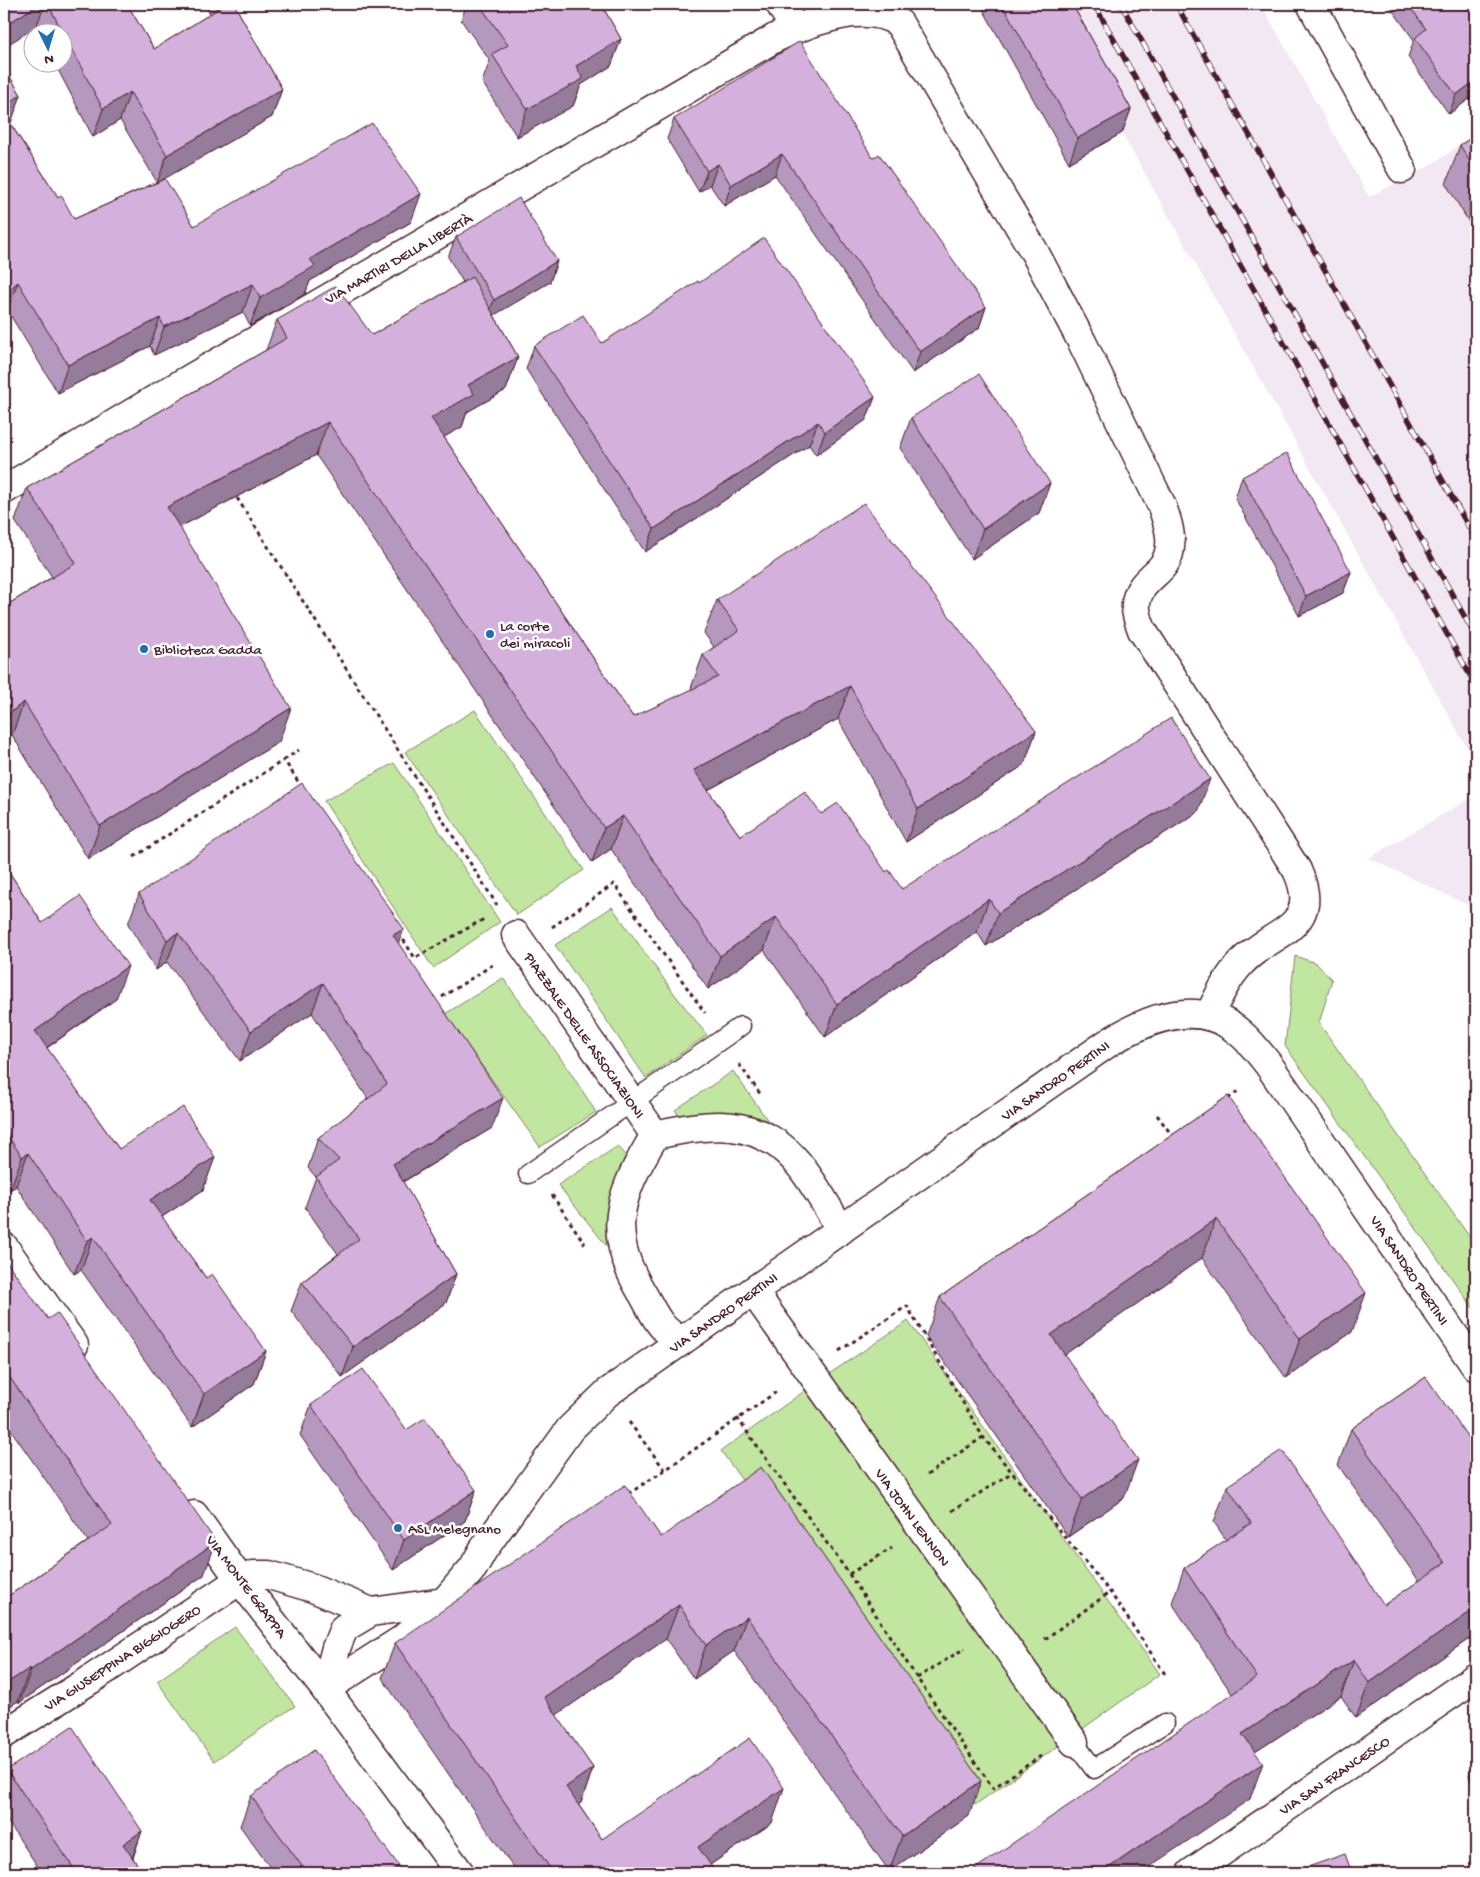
<svg xmlns="http://www.w3.org/2000/svg" width="1480" height="1877" font-family="'Gochi Hand',sans-serif">
  <style>
    .built { fill: #f2e8f4 }
    .green { fill: #c0e6a0; stroke: #858266 }
    .lines { fill: none; stroke-linecap: round; stroke-linejoin: round }
    .service-casing { stroke: #4a1f2b; stroke-width: 21 }
    .minor-casing { stroke: #4a1f2b; stroke-width: 31 }
    .path { stroke: #4a1f2b; stroke-width: 3; stroke-dasharray: 4 4; stroke-linecap: butt }
    .service { stroke: #fff; stroke-width: 18 }
    .minor { stroke: #fff; stroke-width: 28 }
    .rail-casing { stroke: #4a1f2b; stroke-width: 5.5 }
    .rail { stroke: #fff; stroke-width: 4; stroke-dasharray: 11; stroke-linecap: butt }
    .wall { fill: #b598bd; stroke: #4a1f2b }
    .shaded-wall { fill: #947c9a; stroke: #4a1f2b }
    .building { fill: #d3b1dc; stroke: #4a1f2b }
    .poi-dot { fill: #1f6fb2; stroke: #fff; stroke-width: 2 }
    .labels { text-anchor: middle; stroke-width: 5; stroke-linejoin: round; paint-order: stroke }
    .street-label { font-size: 15px; fill: #4a1f2b; stroke: #fff }
    .poi-label { font-size: 15px; fill: #4a1f2b; stroke: #fff; text-anchor: start }
  </style>
  <rect width="100%" height="100%" fill="#fff"/>
  <filter id="ink" filterUnits="userSpaceOnUse"><feTurbulence type="fractalNoise" baseFrequency=".02" numOctaves="2"/><feDisplacementMap in="SourceGraphic" scale="10" xChannelSelector="R" yChannelSelector="G"/><feConvolveMatrix kernelMatrix="1 2 1 2 8 2 1 2 1" color-interpolation-filters="sRGB"/></filter>
  <g filter="url(#ink)">
    <g class="built">
      <polygon points="980,4 1261,4 1369,197 1429,166 1476,134 1476,764 1122,133 1069,163"/>
      <polygon points="1476,796 1476,909 1369,858 1469,799"/>
    </g>
    <g class="green">
      <polygon points="475,710 584,870 517,915 405,752"/>
      <polygon points="394,763 500,922 433,968 324,801"/>
      <polygon points="612,907 676,996 707,1035 646,1078 555,945"/>
      <polygon points="1295,956 1316,963 1332,980 1319,1023 1476,1246 1476,1312 1285,1046"/>
      <polygon points="503,978 567,1067 596,1112 540,1147 445,1014"/>
      <polygon points="733,1071 797,1162 784,1149 688,1128 675,1110"/>
      <polygon points="618,1146 636,1167 621,1207 641,1289 558,1185"/>
      <polygon points="908,1321 1160,1674 975,1805 721,1451 817,1382"/>
      <polygon points="235,1627 295,1706 214,1761 157,1681"/>
    </g>
    <g class="lines">
      <g class="service-casing">
        <g id="service">
          <polyline points="528,1174 741,1026"/>
          <polyline points="1074,1742 1094,1769 1165,1723"/>
        </g>
      </g>
      <g class="minor-casing">
        <g id="minor">
          <polyline points="780,4 795,29"/>
          <polyline points="1311,4 1402,169"/>
          <path d="M4,490l165,-99 606,-353c37,-17 90,-38 124,-15l136,230 47,89 79,162c8,20 17,48 -2,66 -10,10 -22,18 -23,34 -1,8 3,18 6,26l155,240c27,60 -26,60 -56,93 -14,15 -23,34 -32,53"/>
          <polyline points="516,935 655,1135"/>
          <polyline points="4,1247 74,1345"/>
          <polyline points="753,1291 1074,1742"/>
          <path d="M680,1342c-5,-5 -12,-10 -17,-15 -9,-10 -15,-25 -22,-36 -37,-62 -20,-99 14,-156 53,-12 102,-19 142,27 17,20 30,45 44,68"/>
          <polyline points="194,1515 240,1580 325,1689 460,1873"/>
          <path d="M325,1689l11,-41 8,-20 27,-16 73,-10 29,-34 10,-18 87,-121 37,-36 501,-350c35,-22 84,-43 123,-17 15,10 26,24 37,38l208,303"/>
          <polyline points="325,1689 403,1639 444,1602"/>
          <polyline points="4,1734 90,1680 240,1580 253,1575 269,1575 313,1588 371,1612"/>
          <polyline points="1191,1873 1476,1677"/>
        </g>
      </g>
      <g class="path">
        <polyline points="237,498 497,905"/>
        <polyline points="284,760 299,750"/>
        <polyline points="134,857 284,760 301,786"/>
        <polyline points="552,927 614,884 705,1013"/>
        <polyline points="399,933 415,958 484,919"/>
        <polyline points="442,997 494,964"/>
        <polyline points="739,1064 761,1095"/>
        <polyline points="1228,1099 1239,1090"/>
        <polyline points="1157,1115 1174,1138"/>
        <polyline points="552,1195 585,1244"/>
        <polyline points="839,1351 907,1306 983,1437 1110,1592 1165,1674"/>
        <polyline points="737,1418 849,1574 917,1678 993,1788 1041,1756"/>
        <polyline points="629,1422 665,1470 779,1390"/>
        <polyline points="927,1475 983,1437"/>
        <polyline points="628,1494 665,1470"/>
        <polyline points="952,1511 1011,1473"/>
        <polyline points="849,1574 892,1548"/>
        <polyline points="1045,1639 1110,1592"/>
        <polyline points="917,1678 965,1648"/>
      </g>
      <use href="#service" class="service"/>
      <use href="#minor" class="minor"/>
      <g class="rail-casing">
        <g id="rail">
          <polyline points="1094,4 1476,686"/>
          <polyline points="1121,4 1476,637"/>
          <polyline points="1176,4 1476,540"/>
        </g>
      </g>
      <use href="#rail" class="rail"/>
    </g>
    <g class="wall">
      <polygon points="4,4 127,4 154,49 210,14 205,4 234,4 282,89 272,117 163,179 194,226 411,222 310,281 305,294 250,326 243,312 154,355 150,346 58,393 7,310 4,67 21,95 10,123 58,197 74,219 157,182 120,120 93,137 54,62 62,62 62,32 39,32 36,27"/>
      <polygon points="467,4 601,4 621,39 611,66 581,85 573,106 517,137 482,82 490,61 461,20"/>
      <polygon points="980,4 1072,4 1131,109 1122,133 1069,163"/>
      <polygon points="1388,4 1476,4 1476,94 1449,114 1408,57 1414,40"/>
      <polygon points="674,119 873,158 986,307 979,328 913,373 775,175 724,206 710,185 699,192 667,139"/>
      <polygon points="1476,135 1476,234 1446,184 1460,145"/>
      <polygon points="456,237 557,261 550,282 494,315 518,357 506,390 467,412 462,427 444,437 633,717 692,690 691,688 703,655 714,647 704,633 717,600 1036,731 1024,765 906,842 838,719 708,790 740,836 821,814 886,872 902,889 1198,812 986,946 977,932 825,1037 764,950 708,989 611,849 592,862 316,455 180,527 279,742 88,859 12,735 7,605 52,577 15,521 27,488 266,350 277,320 372,335 463,282 448,257"/>
      <polygon points="699,283 875,397 866,420 816,455 809,445 645,552 526,369 534,346 602,343"/>
      <polygon points="911,418 1050,483 1039,513 972,559 900,448"/>
      <polygon points="1242,477 1351,572 1343,593 1299,616 1235,498"/>
      <polygon points="4,864 42,923 116,999 47,1048 119,1149 215,1157 203,1190 162,1217 206,1278 266,1351 254,1384 192,1427 81,1270 74,1274 16,1186 10,1190 4,1181"/>
      <polygon points="139,894 404,929 398,943 492,1128 403,1182 456,1274 446,1303 342,1377 291,1311 302,1282 338,1254 305,1207 316,1177 308,1168 318,1138 368,1099 312,1013 240,1061 167,962 156,970 128,924"/>
      <polygon points="1228,1096 1352,1332 1286,1378 1202,1258 1065,1354 1124,1498 1068,1537 926,1336 940,1297"/>
      <polygon points="4,1258 204,1575 19,1703 18,1701 4,1710 4,1599 88,1541 4,1420"/>
      <polygon points="1426,1377 1476,1634 1356,1718 1341,1696 1255,1752 1250,1799 1232,1694 1172,1603 1184,1568 1226,1540 1214,1522 1227,1486 1384,1605 1419,1581 1338,1465 1351,1429"/>
      <polygon points="311,1405 406,1430 476,1490 465,1521 393,1570 300,1435"/>
      <polygon points="661,1537 969,1816 889,1871 734,1651 694,1679 666,1639 556,1715 593,1768 581,1803 578,1804 602,1839 772,1823 710,1865 716,1873 517,1873 382,1678 395,1643"/>
      <polygon points="1476,1755 1476,1795 1469,1775"/>
      <polygon points="7,1770 142,1831 133,1858 143,1873 42,1873 4,1816 4,1779"/>
      <polygon points="251,1796 396,1873 274,1873 240,1826"/>
    </g>
    <g class="shaded-wall">
      <polygon points="39,4 45,4 36,27 4,47 4,26"/>
      <polygon points="218,4 234,4 213,18"/>
      <polygon points="621,39 611,66 581,85 573,106 517,137 527,109 576,66"/>
      <polygon points="1476,80 1476,94 1449,114 1456,95"/>
      <polygon points="282,89 272,117 157,183 167,155"/>
      <polygon points="130,92 120,120 93,137 103,109"/>
      <polygon points="21,95 11,123 4,127 4,106"/>
      <polygon points="1131,109 1122,133 1069,163 1078,138"/>
      <polygon points="782,154 775,175 724,206 731,185"/>
      <polygon points="718,164 710,185 699,192 707,171"/>
      <polygon points="421,194 411,222 310,281 305,294 250,326 260,298 310,259"/>
      <polygon points="557,261 550,282 486,320 494,300"/>
      <polygon points="18,282 7,310 4,313 4,294"/>
      <polygon points="253,284 243,312 154,355 164,327"/>
      <polygon points="986,307 979,328 913,373 920,352"/>
      <polygon points="160,318 150,346 58,393 68,365"/>
      <polygon points="518,357 506,390 467,412 462,427 419,451 431,418 468,385"/>
      <polygon points="875,397 866,420 816,455 825,432"/>
      <polygon points="9,420 4,434 4,423"/>
      <polygon points="328,422 316,455 155,540 167,507"/>
      <polygon points="818,422 809,445 645,552 654,529"/>
      <polygon points="1050,483 1039,513 972,559 983,529"/>
      <polygon points="1351,572 1343,593 1299,616 1306,596"/>
      <polygon points="850,686 838,719 682,804 694,770"/>
      <polygon points="24,702 12,735 4,741 4,717"/>
      <polygon points="291,708 279,742 88,859 100,826"/>
      <polygon points="1036,731 1024,765 906,842 918,809"/>
      <polygon points="1210,779 1198,812 986,946 998,913"/>
      <polygon points="623,816 611,849 592,862 604,828"/>
      <polygon points="989,899 977,932 825,1037 837,1004"/>
      <polygon points="776,917 764,950 708,989 720,956"/>
      <polygon points="404,929 393,958 393,935"/>
      <polygon points="178,933 167,962 156,970 167,940"/>
      <polygon points="128,966 116,999 23,1064 35,1031"/>
      <polygon points="323,983 312,1013 240,1061 251,1031"/>
      <polygon points="503,1098 492,1128 382,1194 393,1164"/>
      <polygon points="28,1153 16,1186 10,1190 22,1157"/>
      <polygon points="215,1157 203,1190 137,1233 150,1200"/>
      <polygon points="1216,1219 1202,1258 1037,1374 1051,1335"/>
      <polygon points="93,1237 81,1270 74,1274 87,1241"/>
      <polygon points="456,1274 446,1303 342,1377 353,1347"/>
      <polygon points="1366,1293 1352,1332 1286,1378 1300,1339"/>
      <polygon points="266,1351 254,1384 192,1427 204,1394"/>
      <polygon points="1138,1460 1124,1498 1068,1537 1082,1499"/>
      <polygon points="476,1490 465,1521 393,1570 404,1540"/>
      <polygon points="216,1542 204,1575 19,1703 31,1670"/>
      <polygon points="679,1605 666,1639 532,1732 544,1697"/>
      <polygon points="1476,1608 1476,1634 1356,1718 1369,1683"/>
      <polygon points="747,1617 734,1651 694,1679 706,1645"/>
      <polygon points="1354,1660 1341,1696 1229,1769 1242,1734"/>
      <polygon points="30,1668 18,1701 4,1710 4,1685"/>
      <polygon points="1263,1763 1250,1799 1140,1873 1101,1873"/>
      <polygon points="593,1768 581,1803 553,1821 566,1787"/>
      <polygon points="981,1781 969,1816 889,1871 902,1836"/>
      <polygon points="784,1788 772,1823 698,1873 698,1847"/>
      <polygon points="142,1831 130,1864 123,1844"/>
      <polygon points="399,1866 396,1873 389,1873"/>
    </g>
    <g class="building">
      <polygon points="4,4 39,4 4,26"/>
      <polygon points="48,4 127,4 154,49 226,4 234,4 282,89 167,155 130,92 103,109"/>
      <polygon points="479,4 601,4 621,39 576,66 583,79 527,109 492,54 508,45"/>
      <polygon points="1002,4 1072,4 1131,109 1078,138"/>
      <polygon points="1408,4 1476,4 1476,80 1456,95 1415,38 1426,29"/>
      <polygon points="800,41 873,158 879,154 986,307 920,352 782,154 731,185 718,164 707,171 674,119"/>
      <polygon points="4,67 21,95 4,106"/>
      <polygon points="4,114 58,197 61,195 74,219 165,179 194,226 372,123 421,194 310,259 315,266 260,298 253,284 164,327 160,318 68,365 18,282 4,294"/>
      <polygon points="1476,135 1476,172 1460,145"/>
      <polygon points="519,198 557,261 494,300 456,237"/>
      <polygon points="764,238 875,397 825,432 818,422 654,529 534,346 583,315 602,343 698,281 699,283"/>
      <polygon points="472,277 518,357 468,385 474,394 431,418 633,717 718,677 703,655 739,630 717,600 864,503 1036,731 918,809 850,686 694,770 740,836 805,792 821,814 838,803 886,872 889,870 902,889 1171,718 1210,779 998,913 989,899 837,1004 776,917 720,956 623,816 604,828 328,422 167,507 291,708 100,826 24,702 4,717 4,601 7,605 76,563 27,488 287,338 277,320 336,286 372,335"/>
      <polygon points="979,374 1050,483 983,529 911,418"/>
      <polygon points="4,411 9,420 4,423"/>
      <polygon points="1287,453 1351,572 1306,596 1242,477"/>
      <polygon points="302,783 404,929 393,935 503,1098 393,1164 456,1274 353,1347 302,1282 359,1239 316,1177 339,1160 318,1138 387,1084 323,983 251,1031 178,933 167,940 139,894"/>
      <polygon points="4,864 42,923 80,896 128,966 35,1031 119,1149 183,1107 215,1157 150,1200 206,1278 212,1274 266,1351 204,1394 93,1237 87,1241 28,1153 22,1157 4,1130"/>
      <polygon points="1228,1096 1366,1293 1300,1339 1216,1219 1051,1335 1138,1460 1082,1499 940,1297"/>
      <polygon points="4,1258 48,1319 57,1313 216,1542 31,1670 30,1668 4,1685 4,1599 112,1525 4,1369"/>
      <polygon points="363,1369 406,1430 425,1418 476,1490 404,1540 311,1405"/>
      <polygon points="1426,1377 1476,1449 1476,1608 1369,1683 1354,1660 1242,1734 1263,1763 1101,1873 969,1873 1257,1677 1184,1568 1251,1523 1227,1486 1282,1450 1384,1605 1445,1563 1351,1429"/>
      <polygon points="761,1467 981,1781 902,1836 747,1617 706,1645 679,1605 544,1697 593,1768 566,1787 602,1839 750,1738 784,1788 698,1847 716,1873 548,1873 552,1871 395,1643 625,1485 661,1537"/>
      <polygon points="72,1726 142,1831 123,1844 143,1873 77,1873 7,1770"/>
      <polygon points="314,1750 399,1866 389,1873 307,1873 251,1796"/>
      <polygon points="1345,1854 1352,1873 1291,1873"/>
      <polygon points="4,1861 11,1873 4,1873"/>
      <polygon points="465,1868 469,1873 458,1873"/>
    </g>
  </g>
  <g class="poi-dot">
    <circle cx="490" cy="634" r="5"/>
    <circle cx="144" cy="649" r="5"/>
    <circle cx="398" cy="1528" r="5"/>
  </g>
  <g class="labels">
    <g class="street-label">
      <text transform="translate(398 258) rotate(-30)" y="5">VIA MARTIRI DELLA LIBERTÀ</text>
      <text transform="translate(585 1035) rotate(55)" y="5">PIAZZALE DELLE ASSOCIAZIONI</text>
      <text transform="translate(1055 1080) rotate(-35)" y="5">VIA SANDRO PERTINI</text>
      <text transform="translate(1410 1270) rotate(56)" y="5">VIA SANDRO PERTINI</text>
      <text transform="translate(723 1312) rotate(-35)" y="5">VIA SANDRO PERTINI</text>
      <text transform="translate(913 1517) rotate(54)" y="5">VIA JOHN LENNON</text>
      <text transform="translate(247 1586) rotate(53)" y="5">VIA MONTE GRAPPA</text>
      <text transform="translate(122 1657) rotate(-33)" y="5">VIA GIUSEPPINA BIGGIOGERO</text>
      <text transform="translate(1334 1775) rotate(-34)" y="5">VIA SAN FRANCESCO</text>
    </g>
    <g class="poi-label">
      <text x="500" y="630">La corte<tspan x="500" dy="17">dei miracoli</tspan></text>
      <text x="154" y="654">Biblioteca Gadda</text>
      <text x="408" y="1533">ASL Melegnano</text>
    </g>
  </g>
  <rect width="1480" height="1877" fill="none" stroke="#fff" stroke-width="20"/>
  <rect x="10" y="10" width="1460" height="1857" fill="none" stroke="#4a1f2b" stroke-width="2" filter="url(#ink)"/>
  <g transform="translate(48 48) rotate(175)"><circle r="24" fill="#ffffff" stroke="#b7a5aa"/>
  <path d="M0-4L9 19L0 12L-9 19Z" fill="#1f6fb2"/>
  <text y="-8" font-size="14" font-weight="bold" text-anchor="middle" fill="#4a1f2b">N</text>
  </g>
</svg>
